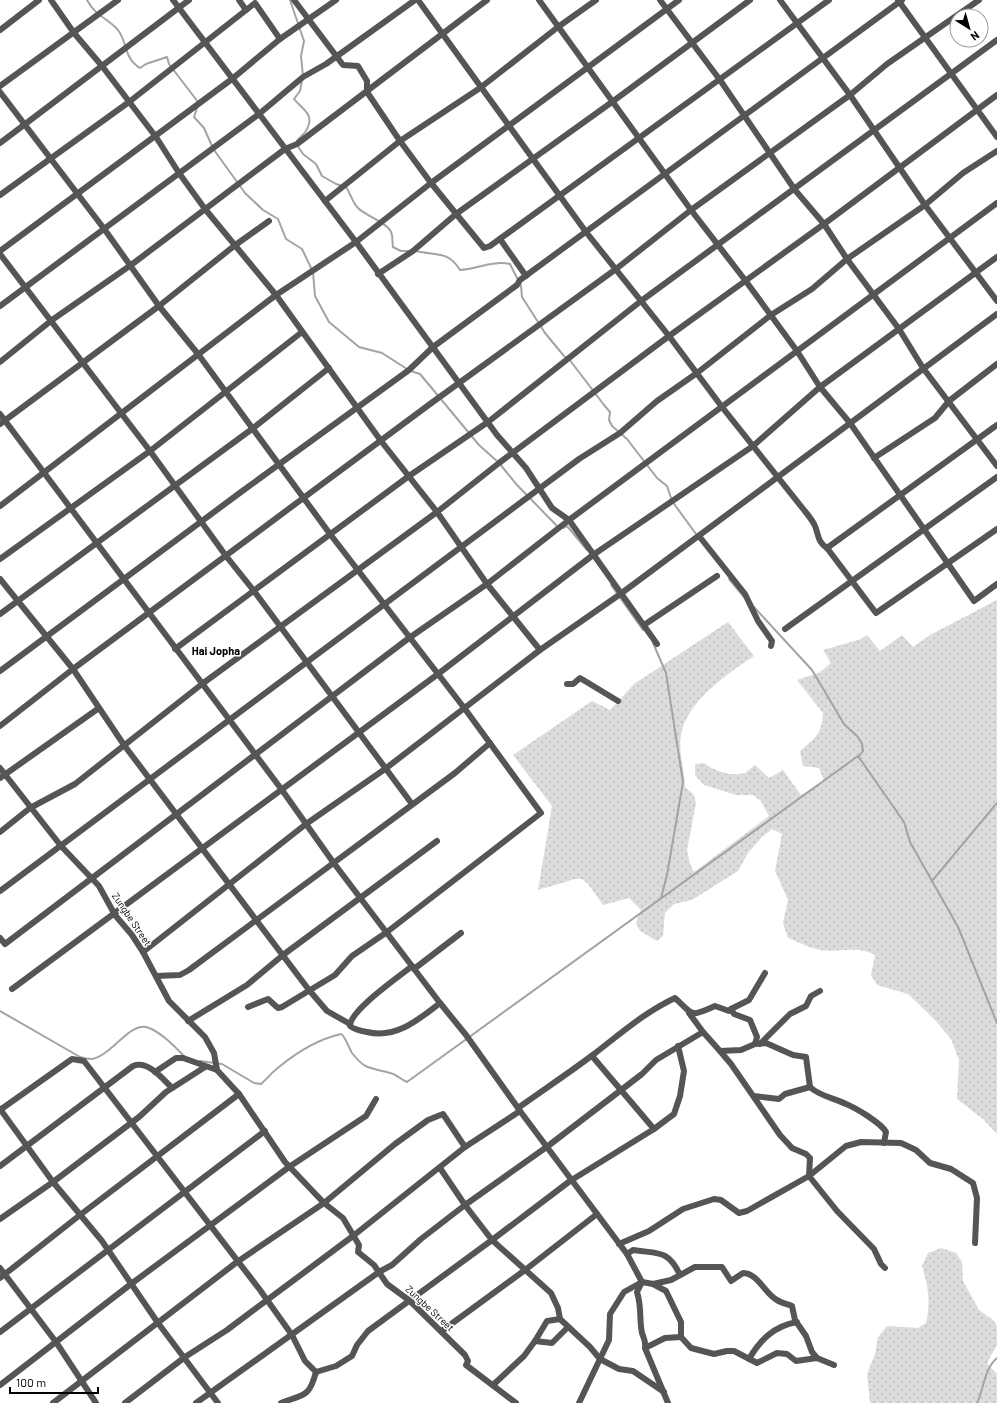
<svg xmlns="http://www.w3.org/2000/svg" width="997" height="1403" font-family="Barlow,sans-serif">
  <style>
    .grass { fill: url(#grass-dots) }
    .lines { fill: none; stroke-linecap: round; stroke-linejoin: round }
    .stream { stroke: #a3a3a3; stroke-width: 2 }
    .street { stroke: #555; stroke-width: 6 }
    .labels { text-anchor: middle; stroke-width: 3; stroke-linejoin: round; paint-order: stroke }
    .street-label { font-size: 10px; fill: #000; stroke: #fff }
    .neighbourhood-label { font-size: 11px; font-weight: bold; fill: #000; stroke: #fff }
  </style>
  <defs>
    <pattern id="grass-dots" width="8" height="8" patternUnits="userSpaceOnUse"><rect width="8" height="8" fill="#dcdcdc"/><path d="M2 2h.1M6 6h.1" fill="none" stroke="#bbb" stroke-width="1.8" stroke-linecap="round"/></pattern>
  </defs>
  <rect width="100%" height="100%" fill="#fff"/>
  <g class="grass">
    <path d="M997,600v534l-14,-15 -26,-20 2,-39 -8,-21 -16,-19 -27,-26 -31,-9 -6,-10 4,-20c-18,-10 -35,-2 -55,-5 -10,-2 -22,-8 -32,-12l-5,-15 5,-23 -13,-29 7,-37 -10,-5 -11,9 -13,15 -10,18 -46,29 -18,4 -9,9 -2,23 -6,5 -17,-10 -4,-8 5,-13 -12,-12 -26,7 -15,-21 -6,-5h-7l-37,11 14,-84 -39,-51 79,-54 18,9 24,-26 94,-62 26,34c-27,18 -67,45 -73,79 -3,17 4,36 4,52l9,8 2,8 -9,47 3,14 4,8 75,-56 -8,-15 -8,-6h-17l-32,-10 -9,-10v-11l9,-1c10,8 27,14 41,10 3,-2 7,-6 10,-8l14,13 14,-8 18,25 23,-14 -5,-13 -16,-2 -3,-15c15,-13 22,-17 23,-38l-26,-33 22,-7 12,-10 -8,-13 38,-11 6,-4 13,16 22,-16 11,12 17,-12z"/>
    <path d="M941,1248l15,5 6,9 1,19 16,29 14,10 4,6v19l-10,18 10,11v29h-127l-3,-29 8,-20 3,-17 9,-11 31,2 8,-5c5,-20 2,-38 -4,-57l6,-13z"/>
  </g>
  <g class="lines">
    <g class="stream">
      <path d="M87,0c9,17 21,18 31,30 10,13 5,27 22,38l6,-4 21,-7 2,7 29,38"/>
      <polyline points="290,0 304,41 301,56 303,76"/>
      <polyline points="197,108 194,117 204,128 212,146"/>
      <path d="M297,141c2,-4 8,-7 10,-12 8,-15 -5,-20 -13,-30l6,-8 2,-11"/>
      <path d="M297,145l6,9 13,10 6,12 14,8 10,3c5,7 6,15 12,21 8,8 30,15 33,24 2,4 1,10 2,15l8,4h8"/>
      <polyline points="214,150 245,193 263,210 278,219 286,239 302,249 313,272 315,296 329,322 359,347 382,353 407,369"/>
      <path d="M416,251c20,5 32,-1 44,19 17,-1 33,-10 50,-6l11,22 1,11 23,36 19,23 5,3 35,46 6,7 -1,8 3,6 15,13 30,39 10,8 5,15 24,33"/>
      <polyline points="411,371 420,374 479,445 499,463 517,485 558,527"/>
      <polyline points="563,528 567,526 587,550"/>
      <polyline points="729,579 744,597"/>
      <polyline points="611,585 643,630"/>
      <polyline points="754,607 812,670 844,724 858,737 862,744 863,751 859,756"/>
      <polyline points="653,643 666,673 683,782 667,875 661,898"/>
      <polyline points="932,881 997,803"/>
      <path d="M0,1011l80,46c3,1 8,2 12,2 21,-4 38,-39 57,-31 13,5 26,19 36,29"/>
      <path d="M200,1061l22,3 32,19 7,1c6,-5 11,-12 18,-17 17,-14 40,-28 62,-33 5,3 7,13 11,19 14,18 18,14 38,20 6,1 10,6 17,9l451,-326 46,66 6,20 48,85 39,96"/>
      <path d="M977,1403c7,-14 7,-34 20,-45"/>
    </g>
    <g class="street">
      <polyline points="51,0 74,33 102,66 156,137 179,173 205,209 276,295 381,441 437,512 487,584 540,650"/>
      <polyline points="173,0 356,242 497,435 526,468 552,508 569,520 657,644"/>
      <polyline points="239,0 246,10"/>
      <polyline points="294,0 343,65 358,66 367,81 367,92 400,141 431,183 484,248 490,246 829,0"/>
      <path d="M418,0l168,232 83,104 53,71 82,103c4,5 9,11 11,16 4,10 2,15 12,22l49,65 121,-84"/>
      <polyline points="539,0 691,210 745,280 797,351 820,387 850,423 974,601 997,584"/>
      <polyline points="660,0 720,80 795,190 824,224 847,259 899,329 923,368 997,466"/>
      <polyline points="780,0 850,95 925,205 997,301"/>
      <polyline points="898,0 997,137"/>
      <polyline points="0,30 39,0"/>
      <polyline points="0,86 118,0"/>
      <polyline points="0,92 105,230 159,306 198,354 330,534 465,709 541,813 387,932 352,956 335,975 282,1007 278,1008 268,999 248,1007"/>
      <polyline points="0,143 189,0"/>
      <polyline points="0,195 129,102 255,3 280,39"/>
      <polyline points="325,201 400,141 480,88 558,27 596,0"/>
      <polyline points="500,239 526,276"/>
      <polyline points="0,251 232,79 280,39 336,0"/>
      <polyline points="0,254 150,451 226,556 254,591 412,804"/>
      <polyline points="378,274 413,251 456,214 612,102 750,0"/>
      <polyline points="0,306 259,114 303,77 326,64 415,0"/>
      <polyline points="0,362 52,320 131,265 285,149 297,144 487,0"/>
      <polyline points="0,414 282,790 333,862 440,1003 466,1035 518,1108"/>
      <polyline points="0,424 159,306 234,246 269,221"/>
      <polyline points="874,458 935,418 949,401 997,364"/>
      <polyline points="0,506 276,295 356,242 431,183 679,0"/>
      <polyline points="699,536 745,594 758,621 772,641 771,646"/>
      <polyline points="827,548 997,425"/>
      <polyline points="0,559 150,451 302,332"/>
      <polyline points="0,579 73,669 124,745 309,990 327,1011 350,1024"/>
      <polyline points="0,614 252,429 329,368"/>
      <polyline points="644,625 717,576"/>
      <polyline points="785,629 997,477"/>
      <polyline points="175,649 409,476 488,422 641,301 997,40"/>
      <polyline points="0,671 241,492 409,370 433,347 517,285 520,280 902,0"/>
      <polyline points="567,684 573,684 580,678 618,701"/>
      <polyline points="0,726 73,669 430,404 616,269 691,210 850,95 887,64 979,0"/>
      <polyline points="0,768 61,846 99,886 115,915 132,935 143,952 169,1001 205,1037 214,1053 217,1070"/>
      <polyline points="0,778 99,708"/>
      <polyline points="0,832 30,808 75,784 202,684 437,512 499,463 669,336 824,224 997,95"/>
      <polyline points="0,891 579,459 620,433 657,401 697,373 771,315 812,289 847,259 925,205 963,173 997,151"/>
      <polyline points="0,938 5,944 409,638 487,584 569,520 997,203"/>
      <polyline points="143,952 306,824 385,769 540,650 619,595 997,314"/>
      <path d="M412,966c-13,11 -62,44 -62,60 5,4 11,5 17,6 29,7 51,-12 73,-29"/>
      <polyline points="414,969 461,933"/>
      <polyline points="156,976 180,975 189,970 455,773 490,743"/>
      <polyline points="12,989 438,674 593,555 753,446 820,387 997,257"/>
      <polyline points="731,1009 749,1000 765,973"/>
      <polyline points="689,1013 703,1032"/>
      <polyline points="188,1021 247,985 283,955 437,841"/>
      <polyline points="760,1044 790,1014 806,1006 811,996 820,991"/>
      <polyline points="720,1051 731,1064 780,1135 792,1148 806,1154 810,1158 809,1176 837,1211 874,1249 881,1264 885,1268"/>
      <polyline points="592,1056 654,1129"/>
      <polyline points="155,1072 176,1058 183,1058 217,1070 239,1094 285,1162 324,1203 343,1218 359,1245 358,1252 374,1265 387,1284 410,1301 465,1355 468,1361 466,1365 516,1403"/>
      <polyline points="754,1096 779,1099 785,1094 810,1087"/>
      <polyline points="0,1109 53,1182 102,1241 158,1323 218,1403"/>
      <path d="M0,1110l72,-51 12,2 176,229 32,45 13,26 11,11c-7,26 -12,22 -35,31"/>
      <path d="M520,1111l107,143 15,28 -5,10c5,16 2,27 5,41 2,6 4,8 3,15l23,55"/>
      <path d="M0,1166l133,-100c15,-6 30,13 39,22"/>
      <path d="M440,1168l25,37 83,-59 94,-72 14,-14 47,-28 17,19 21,-1 14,-6 11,-1 27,12 13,2 4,30c9,9 24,11 36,17 10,4 35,19 40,28l-2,11"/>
      <polyline points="0,1219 53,1182 139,1117 166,1092 205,1067"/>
      <polyline points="619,1244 649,1231 683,1209 714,1199 721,1200 739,1213 747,1211 809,1176 846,1146 861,1142 901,1143 916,1150 930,1163 951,1169 973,1183 977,1198 975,1243"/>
      <path d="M627,1254l6,-4c25,4 35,-1 47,25"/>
      <polyline points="0,1268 56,1342 96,1403"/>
      <polyline points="0,1278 80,1215 239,1094"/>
      <polyline points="653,1284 666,1291 681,1322 681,1337"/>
      <polyline points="443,1330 525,1270 597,1214"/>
      <polyline points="0,1332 265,1131"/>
      <polyline points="535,1341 547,1321 560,1319"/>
      <polyline points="645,1348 665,1338 681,1337 691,1348 714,1354 727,1351 734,1351 757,1363 777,1353 787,1354 796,1361 817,1358 834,1365"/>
      <path d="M749,1359c11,-19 25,-33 48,-37"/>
      <polyline points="316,1372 336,1366 352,1356 357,1345 368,1331 492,1240 551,1293 558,1308 560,1319 590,1347 600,1359 619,1369 633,1371 664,1392"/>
      <polyline points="0,1385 131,1284 289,1167 366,1116 376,1099"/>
      <polyline points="493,1385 524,1356 535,1341 552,1343 568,1327"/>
      <path d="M53,1403l184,-141 87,-59 71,-59 33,-24 15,-6 22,33 55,-36 -2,-3c25,-18 51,-35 76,-54 26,-20 51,-42 81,-56 19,17 14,20 40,8l14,5 2,-2 3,5 16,6 7,17 -2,7"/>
      <polyline points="125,1403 185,1357 227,1330 353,1236 465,1147"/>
      <polyline points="196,1403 379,1272 392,1265 421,1239 465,1205 492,1240 570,1181 654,1129 674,1114 680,1096 684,1071 678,1046"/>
      <path d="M579,1403l30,-63 1,-26 14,-22 18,-10 11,2 18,-4 24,-13h27l9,14 12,-8c15,0 22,21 34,27 4,3 10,4 15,6l3,14 11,16 6,16 5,6"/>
    </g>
  </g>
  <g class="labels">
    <g class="street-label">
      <text transform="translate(132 919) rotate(56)" y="4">Zungbe Street</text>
      <text transform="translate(430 1308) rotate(43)" y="4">Zungbe Street</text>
    </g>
    <g class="neighbourhood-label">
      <text x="216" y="655">Hai Jopha</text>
    </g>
  </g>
  <g transform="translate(969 28) rotate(143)"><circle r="19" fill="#ffffff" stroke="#999999"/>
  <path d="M0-3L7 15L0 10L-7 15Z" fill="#000000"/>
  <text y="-6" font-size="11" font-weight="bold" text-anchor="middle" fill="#000000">N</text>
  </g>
  <path d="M10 1387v6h88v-6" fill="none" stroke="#000000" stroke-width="2"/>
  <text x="16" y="1387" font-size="12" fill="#000000" stroke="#ffffff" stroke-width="3" paint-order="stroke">100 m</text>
</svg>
